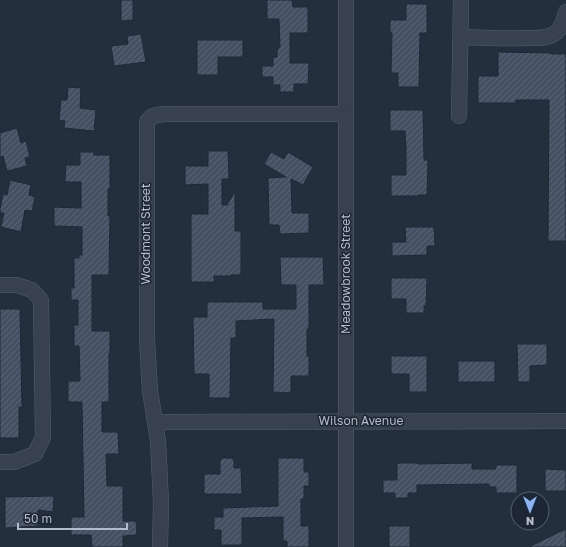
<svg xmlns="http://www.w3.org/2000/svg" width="566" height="547" font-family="'Golos Text',sans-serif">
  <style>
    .building { fill: url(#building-hatch); stroke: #1f2835 }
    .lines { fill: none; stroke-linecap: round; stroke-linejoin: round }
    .minor-casing { stroke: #565f6c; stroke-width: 16 }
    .minor { stroke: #38414e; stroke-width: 15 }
    .labels { text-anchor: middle; stroke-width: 3; stroke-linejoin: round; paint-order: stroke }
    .street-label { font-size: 12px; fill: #b4bcc9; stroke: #1d2633 }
  </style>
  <defs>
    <pattern id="building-hatch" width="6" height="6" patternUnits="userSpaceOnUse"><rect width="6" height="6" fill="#455162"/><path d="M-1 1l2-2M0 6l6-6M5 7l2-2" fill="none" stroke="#5d6877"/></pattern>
  </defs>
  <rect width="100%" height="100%" fill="#242f3e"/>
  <g class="building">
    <polygon points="121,0 133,0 133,20 121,21"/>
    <polygon points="267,0 292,0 293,7 308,7 308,33 290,33 290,63 309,63 308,84 294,84 294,92 280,92 280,85 273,85 273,77 262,77 262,66 273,66 273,57 277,57 277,50 278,50 278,47 280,47 279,19 267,19"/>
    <polygon points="406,4 427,4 427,33 420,33 419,87 398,87 398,73 391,73 392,33 390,33 390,20 406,20"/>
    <polygon points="141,34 146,62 114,66 111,46 128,44 127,36"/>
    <polygon points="197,40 243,40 243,57 218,57 218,75 197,75"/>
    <polygon points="498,52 551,53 551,54 566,54 566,241 548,241 549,100 516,100 516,103 478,103 478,76 498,76"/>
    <polygon points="68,87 81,88 80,108 96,110 94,131 64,128 65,121 59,120 61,100 67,100"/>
    <polygon points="390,110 423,110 424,160 428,160 427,195 418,195 418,196 391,196 391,175 406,175 406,147 405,131 390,131"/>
    <polygon points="17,128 21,143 26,141 30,157 25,158 27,166 7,171 3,156 0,157 0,133"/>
    <polygon points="208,151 228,151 229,179 222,179 222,205 227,205 235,191 235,231 241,231 241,275 231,275 231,276 214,276 214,282 191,282 191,214 208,214 208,184 185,185 185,166 208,166"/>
    <polygon points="80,152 94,152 94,155 110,155 110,189 108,189 108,216 110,216 109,275 92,275 92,331 110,331 110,353 109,353 109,402 102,402 102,432 118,432 119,454 106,454 107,486 123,486 123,521 136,521 137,535 123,536 123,547 92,547 91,535 71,535 71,517 84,517 82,402 68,402 68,381 80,381 79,346 74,346 74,325 78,325 78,300 71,300 71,288 74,288 74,258 79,258 79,255 82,255 82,227 54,226 54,207 81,208 81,182 65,182 66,165 80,165"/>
    <polygon points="271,152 284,159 288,152 313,167 303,185 291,179 292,213 309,213 309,233 280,234 279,225 269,225 268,178 286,177 264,164"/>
    <polygon points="10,180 31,185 29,195 35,197 32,211 25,210 21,232 1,227 4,213 0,213 0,209 3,194 7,195"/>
    <polygon points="405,227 434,227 435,246 427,246 427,255 392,256 392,242 406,242"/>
    <polygon points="280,257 323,257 324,285 309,285 309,329 307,329 307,356 309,356 309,376 291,376 291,393 273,392 274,319 236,321 236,338 231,338 230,398 209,398 209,374 194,374 193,317 207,317 207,302 263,302 263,309 296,309 296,285 281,285"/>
    <polygon points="391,278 427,278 426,306 424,306 424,313 406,313 406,299 391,299"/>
    <polygon points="0,309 20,309 22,407 19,407 19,438 0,438"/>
    <polygon points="517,344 547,344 547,365 530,366 530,382 518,382"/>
    <polygon points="391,356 427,356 427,392 409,392 409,374 391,374"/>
    <rect x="458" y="361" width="37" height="21"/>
    <polygon points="221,458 232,458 232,459 234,459 234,468 241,468 242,494 204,494 204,474 220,474 220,460 221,460"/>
    <polygon points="278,458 304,458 304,472 309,472 309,486 304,486 304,499 301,499 301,526 309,526 309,547 287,547 287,541 283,541 283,517 242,518 242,545 221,545 221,530 214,530 214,517 223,517 223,508 278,506"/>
    <polygon points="397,463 418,463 418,464 472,463 472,469 496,469 496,465 517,465 517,493 496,493 496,487 489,487 489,484 417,485 417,493 408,493 408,498 395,498 395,493 383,493 383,480 397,480"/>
    <polygon points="545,469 566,470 566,491 545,491"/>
    <polygon points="54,496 53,512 38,510 38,526 5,528 5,497"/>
    <rect x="389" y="526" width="21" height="21"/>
    <polygon points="566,529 566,547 529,547 557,533"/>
  </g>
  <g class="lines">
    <g class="minor-casing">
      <g id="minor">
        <polyline points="346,0 346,547"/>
        <path d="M461,37c22,1 44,2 66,1 8,0 17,1 25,-3 9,-4 12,-14 14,-23"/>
        <polyline points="459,116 461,0"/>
        <polyline points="0,285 17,285 32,290 41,300 43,437 35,454 14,462 0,462"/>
        <polyline points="156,422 566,421"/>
        <path d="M160,547l1,-44 -3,-62 -8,-50 -3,-52v-217c4,-7 10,-7 18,-8h180"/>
      </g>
    </g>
    <use href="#minor" class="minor"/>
  </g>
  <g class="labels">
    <g class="street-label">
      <text transform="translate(146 234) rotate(-90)" y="4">Woodmont Street</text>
      <text transform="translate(346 274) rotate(-90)" y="4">Meadowbrook Street</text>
      <text x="361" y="425">Wilson Avenue</text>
    </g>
  </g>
  <g transform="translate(530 511) rotate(180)"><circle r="19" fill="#1d2633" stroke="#59626f"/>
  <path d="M0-3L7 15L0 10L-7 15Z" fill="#8ab4f8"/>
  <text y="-6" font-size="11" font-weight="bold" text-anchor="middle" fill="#b4bcc9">N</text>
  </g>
  <path d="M18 523v6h109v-6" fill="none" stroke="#b4bcc9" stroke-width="2"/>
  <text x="24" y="523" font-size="12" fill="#b4bcc9" stroke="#1d2633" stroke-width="3" paint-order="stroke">50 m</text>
</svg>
